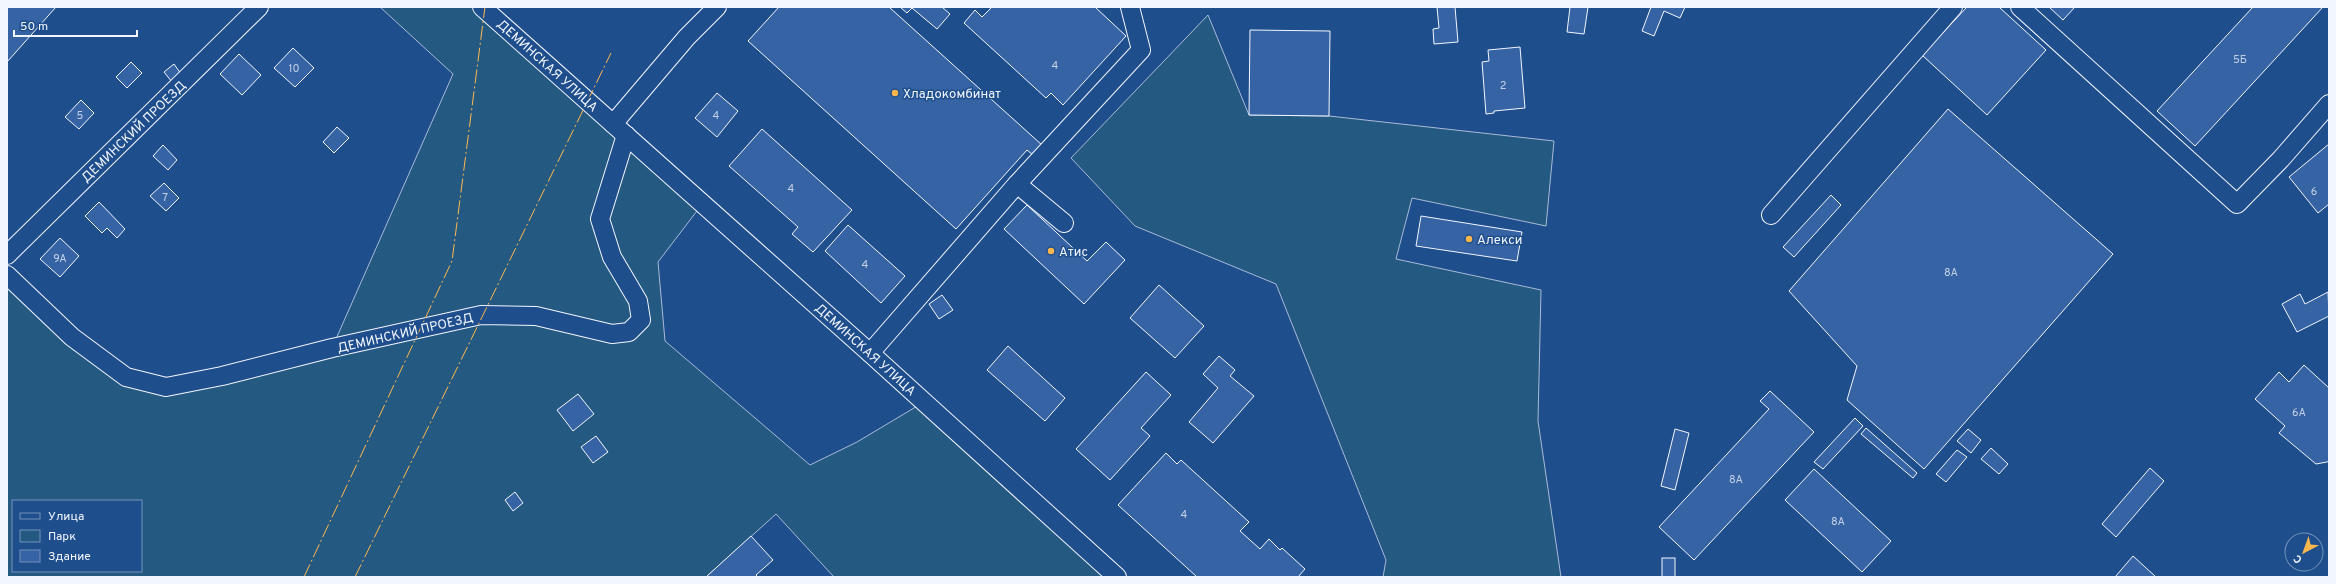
<svg xmlns="http://www.w3.org/2000/svg" width="2336" height="584" font-family="Overpass,sans-serif">
  <style>
    .green { fill: #245a82; stroke: #a8bbd7; fill-rule: evenodd }
    .building { fill: #3563a3; stroke: #f2f6ff }
    .lines { fill: none; stroke-linecap: round; stroke-linejoin: round }
    .minor-casing { stroke: #f2f6ff; stroke-width: 20 }
    .minor { stroke: #1f4e8c; stroke-width: 18 }
    .power { stroke: #ffb74d; stroke-width: 1; stroke-dasharray: 14 3 2 3; stroke-linecap: butt }
    .poi-dot { fill: #ffb74d; stroke: #1f4e8c; stroke-width: 1.5 }
    .labels { text-anchor: middle; stroke-width: 3; stroke-linejoin: round; paint-order: stroke }
    .number-label { font-size: 11px; fill: #c3d1e8 }
    .street-label { font-size: 13px; fill: #f2f6ff; stroke: #1f4e8c }
    .poi-label { font-size: 13px; fill: #f2f6ff; stroke: #1f4e8c; text-anchor: start }
  </style>
  <rect width="100%" height="100%" fill="#1f4e8c"/>
  <g class="green">
    <path d="M380,7h102l221,196 -45,59 7,79 145,124 47,-23 67,-40 193,175h-283l-58,-63 -70,63h-699v-302l105,92 54,20 166,-39 121,-274zM13,501h128v70h-128z"/>
    <polygon points="1208,15 1249,115 1329,116 1554,141 1546,226 1412,198 1396,259 1541,290 1538,421 1561,577 1383,577 1386,560 1276,284 1135,226 1071,158"/>
  </g>
  <g class="building">
    <polygon points="7,7 56,7 7,62"/>
    <polygon points="779,7 889,7 1042,145 1033,155 1027,150 956,229 748,41"/>
    <polygon points="900,7 942,7 950,14 937,29 912,8 907,13"/>
    <polygon points="992,7 1095,7 1126,36 1063,105 1051,93 1046,98 964,23 975,10 982,17"/>
    <polygon points="1437,7 1455,7 1458,42 1434,44 1433,29 1439,28"/>
    <polygon points="1570,7 1588,7 1584,34 1567,32"/>
    <polygon points="1651,7 1685,7 1680,18 1664,11 1654,36 1642,31"/>
    <polygon points="1967,7 1999,7 2046,50 1987,115 1922,55"/>
    <polygon points="2049,7 2075,7 2063,20"/>
    <polygon points="2253,7 2323,7 2195,146 2157,111"/>
    <polygon points="1250,30 1330,31 1329,116 1249,115"/>
    <polygon points="1520,47 1525,108 1494,111 1494,113 1486,114 1482,62 1489,61 1488,50"/>
    <polygon points="293,48 314,68 295,87 274,68"/>
    <polygon points="239,54 261,75 242,95 220,74"/>
    <polygon points="131,62 142,73 127,88 116,77"/>
    <polygon points="174,64 181,74 172,82 164,72"/>
    <polygon points="717,93 738,111 717,137 695,118"/>
    <polygon points="81,100 94,113 79,129 65,117"/>
    <polygon points="1948,109 2113,254 1924,469 1847,400 1857,366 1789,291"/>
    <polygon points="337,127 349,138 334,153 323,142"/>
    <polygon points="762,129 852,210 813,252 792,234 798,227 729,166"/>
    <polygon points="2329,144 2329,204 2318,213 2289,177"/>
    <polygon points="163,145 177,160 168,170 153,156"/>
    <polygon points="164,183 179,198 166,211 150,196"/>
    <polygon points="1831,195 1841,205 1794,257 1783,247"/>
    <polygon points="99,202 125,229 117,238 107,228 102,233 85,216"/>
    <polygon points="1027,205 1087,261 1106,242 1125,260 1084,304 1004,229"/>
    <polygon points="1421,216 1522,232 1517,261 1416,246"/>
    <polygon points="848,225 905,276 881,303 825,251"/>
    <polygon points="60,238 79,256 60,277 40,259"/>
    <polygon points="1159,285 1204,326 1175,358 1130,318"/>
    <polygon points="2328,292 2329,316 2297,332 2282,304 2300,294 2305,304"/>
    <polygon points="942,295 953,310 939,319 929,304"/>
    <polygon points="1008,346 1065,398 1045,421 987,370"/>
    <polygon points="1219,356 1235,370 1230,376 1254,396 1213,443 1189,422 1218,388 1203,374"/>
    <polygon points="2304,365 2329,388 2329,461 2327,462 2316,464 2279,433 2285,426 2255,399 2279,372 2289,382"/>
    <polygon points="1146,372 1171,395 1141,428 1150,436 1110,480 1076,449"/>
    <polygon points="1770,391 1814,432 1694,560 1659,527 1769,409 1760,401"/>
    <polygon points="578,394 594,414 573,431 557,410"/>
    <polygon points="1855,418 1863,426 1823,469 1814,462"/>
    <polygon points="1866,428 1917,473 1913,478 1861,434"/>
    <polygon points="1675,429 1689,433 1675,490 1661,486"/>
    <polygon points="1968,429 1981,440 1971,453 1957,441"/>
    <polygon points="596,436 608,452 593,463 581,447"/>
    <polygon points="1991,448 2008,464 1999,474 1981,459"/>
    <polygon points="1957,450 1967,457 1946,482 1936,474"/>
    <polygon points="1166,453 1177,464 1181,460 1249,522 1240,531 1260,549 1269,539 1280,550 1282,548 1305,569 1298,577 1197,577 1118,505"/>
    <polygon points="2150,468 2164,481 2116,537 2102,524"/>
    <polygon points="1814,469 1891,541 1862,572 1785,500"/>
    <polygon points="515,492 523,503 513,511 505,500"/>
    <polygon points="751,536 773,560 756,575 758,577 706,577"/>
    <polygon points="2133,556 2156,577 2115,577"/>
    <rect x="1662" y="558" width="13" height="19"/>
  </g>
  <g class="lines">
    <g class="minor-casing">
      <g id="minor">
        <polyline points="482,7 870,353 1117,577"/>
        <polyline points="2020,7 2237,204 2281,159 2329,104"/>
        <polyline points="613,124 687,37 717,7"/>
        <polyline points="1017,184 1141,50 1130,7"/>
        <polyline points="1771,215 1953,7"/>
        <polyline points="7,255 259,7"/>
        <polyline points="7,275 72,337 126,377 166,387 222,376 332,348 481,315 536,316 612,334 629,332 641,320 638,301 612,257 600,219 626,135"/>
        <polyline points="870,353 1017,184 1064,223"/>
      </g>
    </g>
    <use href="#minor" class="minor"/>
    <g class="power">
      <polyline points="304,577 452,261 485,7"/>
      <polyline points="355,577 611,53"/>
    </g>
  </g>
  <g class="poi-dot">
    <circle cx="895" cy="93" r="4"/>
    <circle cx="1469" cy="239" r="4"/>
    <circle cx="1051" cy="251" r="4"/>
  </g>
  <g class="labels">
    <g class="number-label">
      <text x="2240" y="63">5Б</text>
      <text x="1055" y="69">4</text>
      <text x="294" y="72">10</text>
      <text x="1503" y="89">2</text>
      <text x="80" y="119">5</text>
      <text x="716" y="119">4</text>
      <text x="791" y="192">4</text>
      <text x="2314" y="195">6</text>
      <text x="165" y="201">7</text>
      <text x="60" y="262">9А</text>
      <text x="865" y="268">4</text>
      <text x="1951" y="276">8А</text>
      <text x="2299" y="416">6А</text>
      <text x="1736" y="483">8А</text>
      <text x="1184" y="518">4</text>
      <text x="1838" y="525">8А</text>
    </g>
    <g class="street-label">
      <text transform="translate(548 65) rotate(42)" y="5">ДЕМИНСКАЯ УЛИЦА</text>
      <text transform="translate(133 131) rotate(-44)" y="5">ДЕМИНСКИЙ ПРОЕЗД</text>
      <text transform="translate(405 332) rotate(-13)" y="5">ДЕМИНСКИЙ ПРОЕЗД</text>
      <text transform="translate(866 349) rotate(42)" y="5">ДЕМИНСКАЯ УЛИЦА</text>
    </g>
    <g class="poi-label">
      <text x="903" y="98">Хладокомбинат</text>
      <text x="1477" y="244">Алекси</text>
      <text x="1059" y="256">Атис</text>
    </g>
  </g>
  <rect width="2336" height="584" fill="none" stroke="#f2f6ff" stroke-width="16"/>
  <rect x="12" y="500" width="130" height="72" fill="#1f4e8c" stroke="#7391ba"/>
  <rect x="20" y="513" width="20" height="6" fill="#1f4e8c" stroke="#7391ba"/>
  <text x="48" y="520" font-size="12" fill="#f2f6ff">Улица</text>
  <rect x="20" y="530" width="20" height="12" fill="#245a82" stroke="#7391ba"/>
  <text x="48" y="540" font-size="12" fill="#f2f6ff">Парк</text>
  <rect x="20" y="550" width="20" height="12" fill="#3563a3" stroke="#7391ba"/>
  <text x="48" y="560" font-size="12" fill="#f2f6ff">Здание</text>
  <g transform="translate(2304 552) rotate(221)"><circle r="19" fill="#1f4e8c" stroke="#7391ba"/>
  <path d="M0-3L7 15L0 10L-7 15Z" fill="#ffb74d"/>
  <text y="-6" font-size="11" font-weight="bold" text-anchor="middle" fill="#f2f6ff">С</text>
  </g>
  <path d="M14 30v6h123v-6" fill="none" stroke="#f2f6ff" stroke-width="2"/>
  <text x="20" y="30" font-size="12" fill="#f2f6ff" stroke="#1f4e8c" stroke-width="3" paint-order="stroke">50 m</text>
</svg>
